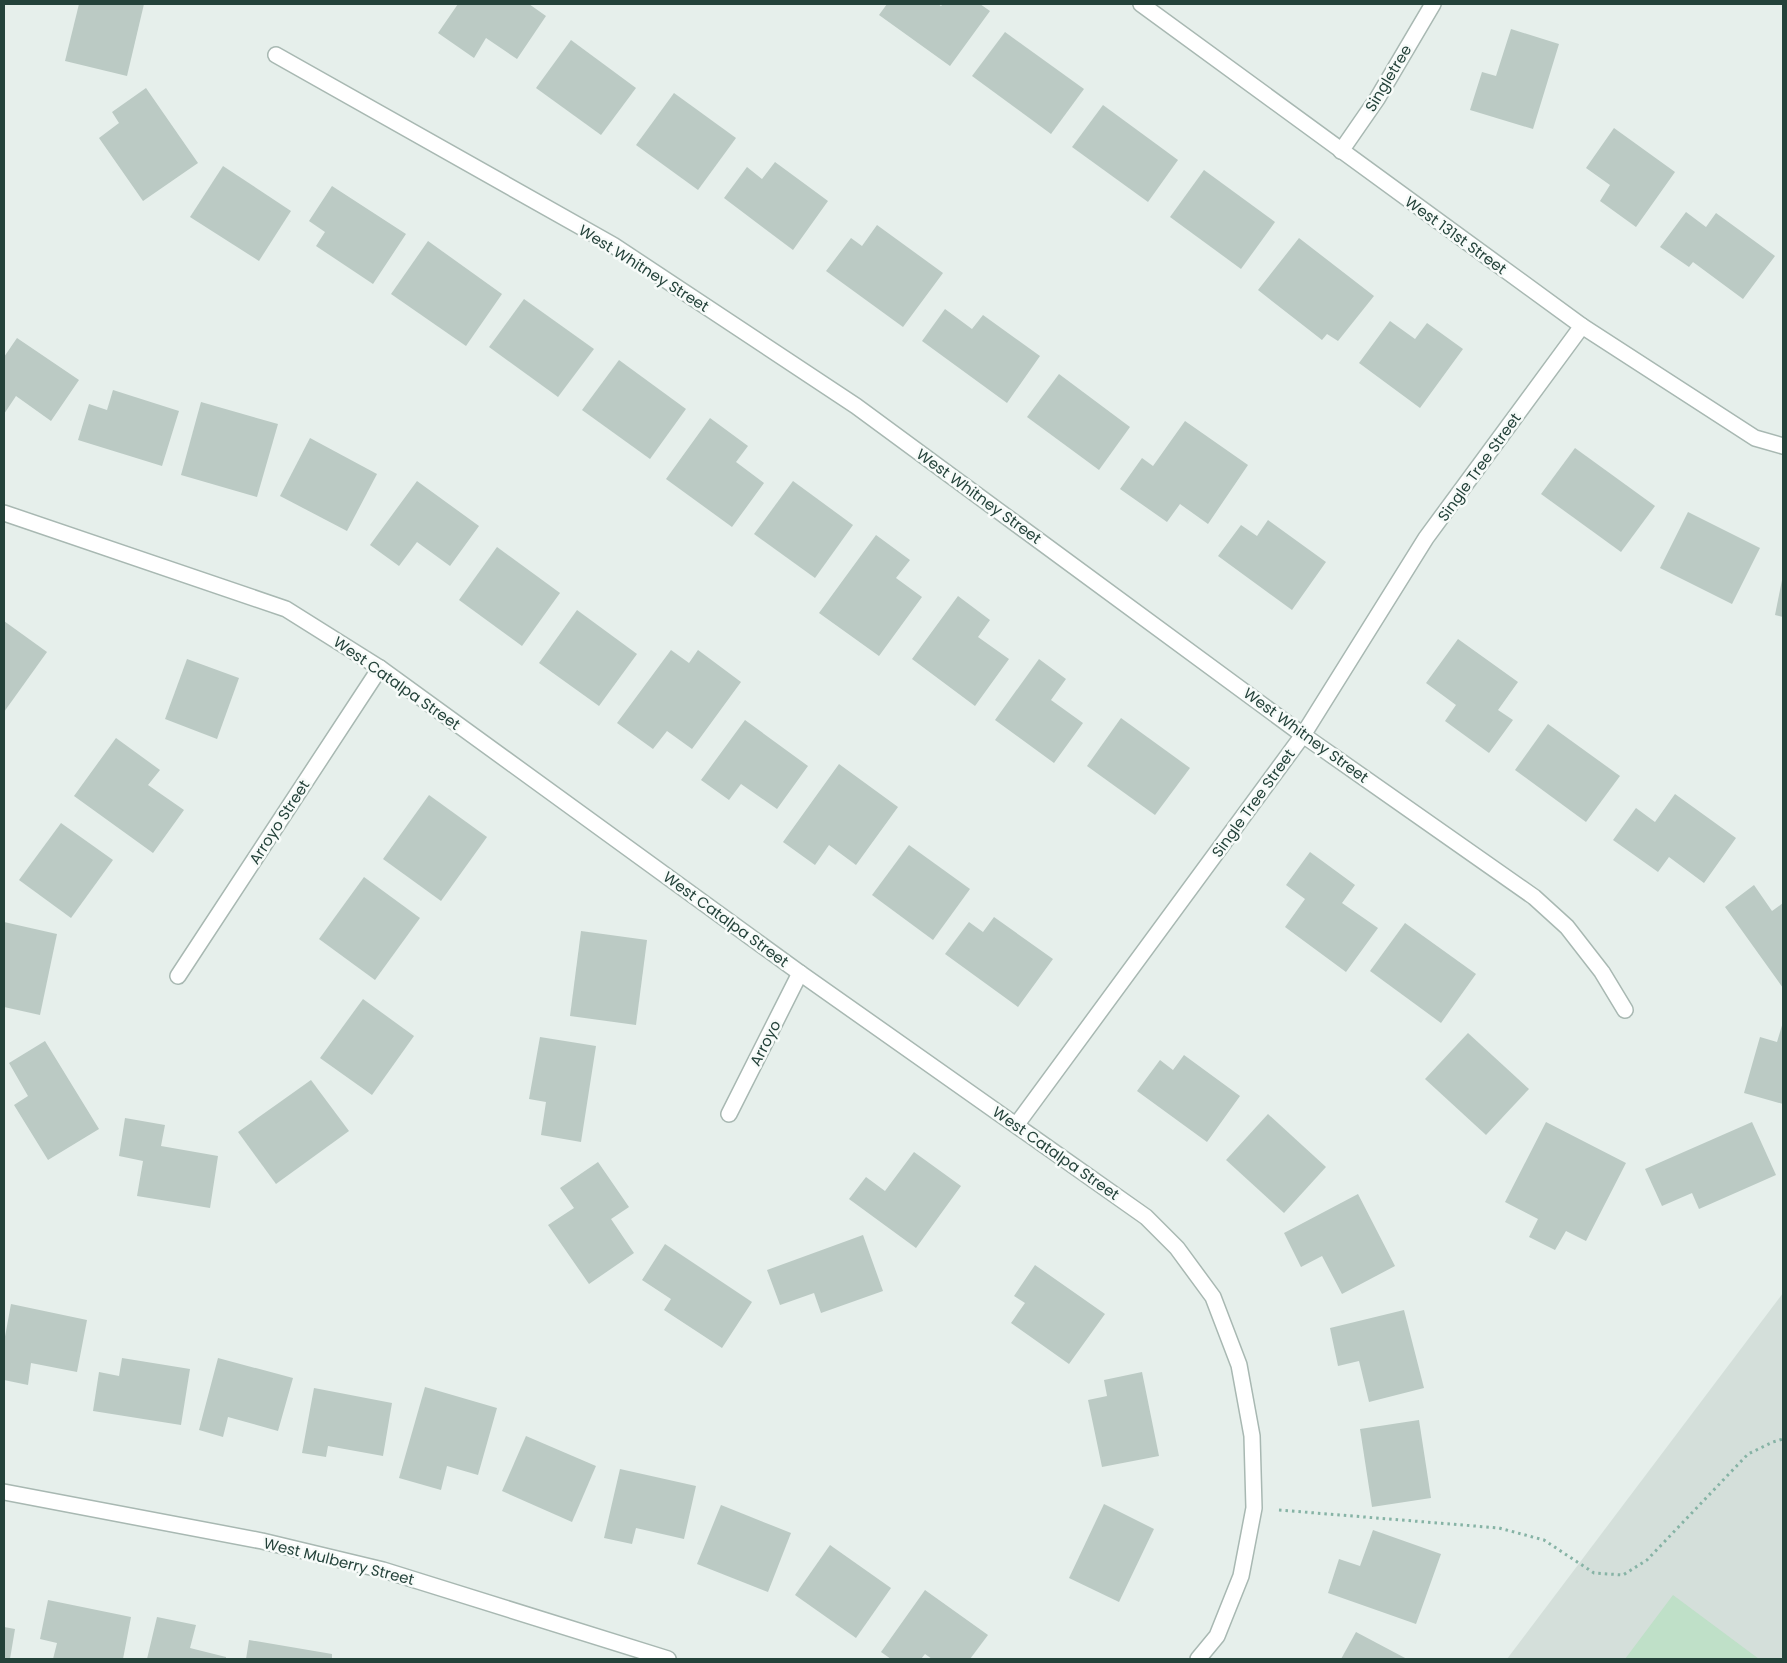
<svg xmlns="http://www.w3.org/2000/svg" width="1787" height="1663" viewBox="0 0 1787 1663" font-family="Poppins,sans-serif">
	<style>
		.built { fill: #d4dfda }
		.green { fill: #bfe0c8 }
		.building { fill: #bbcac4 }
		.lines { fill: none; stroke-linecap: round; stroke-linejoin: round }
		.minor-casing { stroke: #a8b8b2; stroke-width: 18 }
		.path { stroke: #86b3a5; stroke-width: 3; stroke-dasharray: 2.5 4; stroke-linecap: butt }
		.minor { stroke: #fff; stroke-width: 15 }
		.labels { text-anchor: middle; dominant-baseline: central; stroke-width: 5; stroke-linejoin: round; paint-order: stroke }
		.street-label { font-size: 15px; fill: #24423a; stroke: #f7fbf9 }
	</style>
	<rect width="100%" height="100%" fill="#e6efeb"/>
	<path class="built" d="M1783,1293V1659H1507Z"/>
	<path class="green" d="M1673,1595L1759,1659H1625Z"/>
	<g class="building">
		<path d="M79,4H144L127,76L65,61Z"/>
		<path d="M458,4H529L546,16L517,59L486,38L474,58L438,33Z"/>
		<path d="M887,4H938L941,6L943,4H980L990,11L950,66L879,15Z"/>
		<path d="M1511,29L1559,44L1533,129L1470,110L1482,72L1496,76Z"/>
		<path d="M1005,32L1084,89L1051,134L972,76Z"/>
		<path d="M571,40L636,88L601,135L536,88Z"/>
		<path d="M146,88L198,163L143,201L99,138L119,123L112,112Z"/>
		<path d="M674,93L736,138L698,190L636,145Z"/>
		<path d="M1103,105L1178,160L1148,202L1072,147Z"/>
		<path d="M1614,128L1675,172L1636,227L1600,201L1610,185L1586,168Z"/>
		<path d="M775,162L828,201L793,250L724,198L747,167L762,179Z"/>
		<path d="M223,166L291,211L259,261L190,217Z"/>
		<path d="M1204,170L1275,222L1241,269L1170,217Z"/>
		<path d="M332,186L406,234L373,284L316,246L325,232L309,221Z"/>
		<path d="M1686,212L1706,227L1716,213L1775,256L1743,299L1693,262L1689,267L1660,247Z"/>
		<path d="M877,225L943,273L903,327L826,271L851,238L862,246Z"/>
		<path d="M1299,238L1374,296L1338,341L1327,334L1322,340L1258,290Z"/>
		<path d="M428,241L502,294L466,346L391,294Z"/>
		<path d="M524,299L594,349L558,397L489,347Z"/>
		<path d="M945,309L972,329L983,315L1040,356L1007,403L922,341Z"/>
		<path d="M1390,321L1415,339L1427,323L1463,349L1420,408L1359,363Z"/>
		<path d="M17,338L79,380L51,421L16,396L4,414V357Z"/>
		<path d="M619,360L686,409L650,459L582,410Z"/>
		<path d="M1059,374L1130,427L1099,470L1027,417Z"/>
		<path d="M113,390L179,411L162,466L78,440L89,404L107,410Z"/>
		<path d="M201,402L278,424L257,497L181,475Z"/>
		<path d="M710,418L748,446L736,462L764,483L732,527L666,479Z"/>
		<path d="M1185,421L1248,465L1208,524L1180,504L1167,522L1120,489L1142,458L1153,466Z"/>
		<path d="M310,438L377,474L347,531L280,496Z"/>
		<path d="M1575,448L1655,506L1621,552L1541,494Z"/>
		<path d="M417,481L479,526L450,566L417,542L399,566L370,545Z"/>
		<path d="M793,481L853,525L815,578L754,534Z"/>
		<path d="M1688,512L1760,548L1732,604L1660,568Z"/>
		<path d="M1268,520L1326,562L1292,610L1218,556L1241,525L1257,536Z"/>
		<path d="M876,535L910,560L896,578L922,597L879,656L819,613Z"/>
		<path d="M497,547L560,593L522,646L459,600Z"/>
		<path d="M1782,580H1783V617L1775,615Z"/>
		<path d="M958,596L990,620L978,637L1009,659L975,706L912,659Z"/>
		<path d="M577,610L637,654L599,706L539,663Z"/>
		<path d="M4,621L47,652L4,712Z"/>
		<path d="M1458,639L1518,682L1498,710L1513,720L1489,753L1445,721L1456,705L1426,683Z"/>
		<path d="M671,650L689,663L698,650L741,682L692,749L667,731L653,749L617,723Z"/>
		<path d="M187,659L239,678L217,739L165,719Z"/>
		<path d="M1039,659L1066,679L1051,700L1083,723L1054,763L995,720Z"/>
		<path d="M1121,718L1190,768L1155,815L1087,766Z"/>
		<path d="M745,720L808,766L777,809L741,784L729,800L701,780Z"/>
		<path d="M1548,724L1620,776L1586,822L1515,770Z"/>
		<path d="M116,738L160,770L148,785L184,810L153,853L74,796Z"/>
		<path d="M839,764L898,807L856,865L829,845L815,865L783,842Z"/>
		<path d="M1675,794L1736,838L1704,883L1669,857L1658,872L1613,840L1636,808L1655,822Z"/>
		<path d="M429,795L487,837L441,901L383,859Z"/>
		<path d="M61,823L113,860L71,918L19,880Z"/>
		<path d="M909,845L970,889L933,940L872,895Z"/>
		<path d="M1310,852L1355,885L1342,903L1378,928L1346,972L1285,927L1305,899L1286,885Z"/>
		<path d="M364,877L420,918L375,980L319,939Z"/>
		<path d="M1754,885L1772,911L1783,903V988L1725,907Z"/>
		<path d="M994,917L1053,959L1018,1007L945,954L969,922L983,932Z"/>
		<path d="M4,922L57,934L40,1015L4,1007Z"/>
		<path d="M1405,923L1476,974L1441,1023L1370,971Z"/>
		<path d="M581,931L647,940L636,1025L570,1016Z"/>
		<path d="M363,999L414,1036L372,1095L320,1058Z"/>
		<path d="M1783,1022V1104L1744,1093L1760,1037L1777,1042Z"/>
		<path d="M1468,1033L1529,1089L1486,1135L1425,1079Z"/>
		<path d="M540,1037L596,1046L581,1142L541,1135L546,1102L529,1099Z"/>
		<path d="M45,1041L99,1129L48,1160L14,1105L28,1096L9,1063Z"/>
		<path d="M1184,1055L1240,1096L1207,1142L1137,1091L1160,1060L1173,1070Z"/>
		<path d="M311,1080L349,1131L276,1184L238,1132Z"/>
		<path d="M1268,1114L1326,1167L1284,1213L1226,1160Z"/>
		<path d="M125,1118L165,1125L161,1146L218,1156L210,1208L137,1196L143,1161L119,1156Z"/>
		<path d="M1546,1122L1626,1163L1586,1241L1566,1231L1555,1250L1529,1237L1538,1219L1505,1202Z"/>
		<path d="M1752,1122L1776,1175L1699,1209L1692,1193L1662,1206L1645,1169Z"/>
		<path d="M914,1152L961,1186L916,1248L849,1199L866,1177L885,1191Z"/>
		<path d="M598,1162L629,1207L611,1219L634,1253L589,1284L548,1225L574,1208L560,1188Z"/>
		<path d="M1358,1194L1395,1266L1342,1294L1322,1256L1301,1267L1284,1233Z"/>
		<path d="M863,1235L883,1291L821,1313L814,1293L780,1305L767,1270Z"/>
		<path d="M665,1244L752,1302L722,1348L664,1310L671,1299L642,1280Z"/>
		<path d="M1035,1265L1105,1314L1069,1364L1011,1323L1025,1303L1014,1296Z"/>
		<path d="M11,1304L87,1320L77,1372L31,1363L28,1385L4,1380V1342Z"/>
		<path d="M1404,1310L1424,1388L1369,1402L1359,1361L1338,1366L1330,1328Z"/>
		<path d="M122,1358L190,1369L181,1425L93,1411L99,1372L119,1376Z"/>
		<path d="M218,1358L293,1378L278,1431L228,1417L223,1437L199,1430Z"/>
		<path d="M1142,1372L1159,1456L1102,1467L1088,1400L1107,1396L1104,1380Z"/>
		<path d="M425,1387L497,1408L478,1475L447,1466L441,1490L399,1478Z"/>
		<path d="M314,1388L392,1403L383,1456L328,1446L326,1457L302,1453Z"/>
		<path d="M1419,1420L1431,1498L1372,1507L1360,1429Z"/>
		<path d="M526,1436L596,1466L572,1522L502,1491Z"/>
		<path d="M620,1469L696,1486L684,1539L636,1528L632,1544L604,1538Z"/>
		<path d="M1104,1504L1154,1529L1119,1602L1069,1578Z"/>
		<path d="M721,1505L791,1533L768,1592L697,1564Z"/>
		<path d="M1373,1530L1441,1554L1416,1624L1328,1593L1339,1559L1360,1566Z"/>
		<path d="M830,1545L891,1588L856,1638L795,1595Z"/>
		<path d="M925,1590L988,1635L970,1659H932L925,1654L921,1659H891L881,1652Z"/>
		<path d="M48,1600L131,1617L123,1659H53L57,1643L40,1639Z"/>
		<path d="M157,1617L196,1625L190,1648L226,1657V1659H147Z"/>
		<path d="M4,1627L15,1629L10,1659H4Z"/>
		<path d="M1356,1632L1407,1659H1341Z"/>
		<path d="M249,1640L332,1654V1659H246Z"/>
	</g>
	<g class="lines">
		<defs>
			<g id="minor">
				<path d="M1141,4L1582,326L1755,438L1783,446"/>
				<path d="M276,55L613,245L856,406L1303,735L1534,897L1567,927L1602,972L1625,1010"/>
				<path d="M1341,151L1377,99L1433,4"/>
				<path d="M4,513L286,609L380,668L800,973L1146,1217L1177,1248L1213,1297L1239,1365L1252,1436L1254,1508L1241,1576L1217,1636L1198,1659"/>
				<path d="M178,976L380,668"/>
				<path d="M729,1114L800,973"/>
				<path d="M1017,1124L1303,735L1426,538L1582,326"/>
				<path d="M4,1492L262,1541L383,1570L668,1659"/>
			</g>
		</defs>
		<use href="#minor" class="minor-casing"/>
		<path class="path" d="M1279,1510L1499,1528L1544,1540L1594,1573L1623,1575L1647,1560L1748,1454L1773,1442L1783,1439"/>
		<use href="#minor" class="minor"/>
	</g>
	<g class="labels">
		<g class="street-label">
			<text transform="translate(1388 78) rotate(-59)">Singletree</text>
			<text transform="translate(1456 235) rotate(36)">West 131st Street</text>
			<text transform="translate(644 268) rotate(32)">West Whitney Street</text>
			<text transform="translate(1479 467) rotate(-54)">Single Tree Street</text>
			<text transform="translate(979 496) rotate(36)">West Whitney Street</text>
			<text transform="translate(397 683) rotate(35)">West Catalpa Street</text>
			<text transform="translate(1306 735) rotate(36)">West Whitney Street</text>
			<text transform="translate(1253 803) rotate(-54)">Single Tree Street</text>
			<text transform="translate(279 822) rotate(-57)">Arroyo Street</text>
			<text transform="translate(726 919) rotate(36)">West Catalpa Street</text>
			<text transform="translate(765 1043) rotate(-63)">Arroyo</text>
			<text transform="translate(1056 1153) rotate(35)">West Catalpa Street</text>
			<text transform="translate(339 1561) rotate(14)">West Mulberry Street</text>
		</g>
	</g>
	<rect width="1787" height="1663" fill="none" stroke="#24423a" stroke-width="10"/>
</svg>
